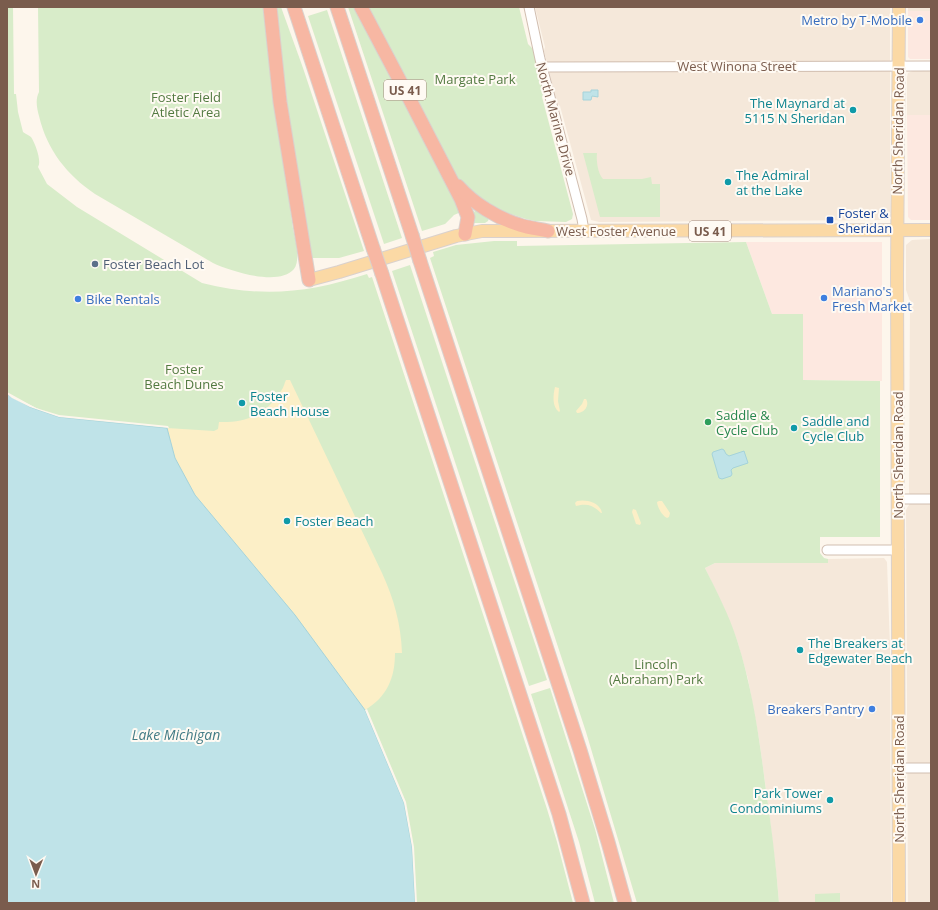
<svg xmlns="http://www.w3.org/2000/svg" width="938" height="910" viewBox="0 0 938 910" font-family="'Open Sans',sans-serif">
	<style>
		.residential { fill: #f5e8da }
		.commercial { fill: #fde8e0 }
		.green { fill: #d8ecc9 }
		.sand { fill: #fcefc7 }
		.water { fill: #bfe3e8; stroke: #a5d3da }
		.pier { fill: #fdf6ec }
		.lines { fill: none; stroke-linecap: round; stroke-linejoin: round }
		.minor-casing { stroke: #d1beb0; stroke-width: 11 }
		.major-casing { stroke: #dad1cd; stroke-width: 14 }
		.highway-casing { stroke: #dad1cd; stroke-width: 15 }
		.minor { stroke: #fff; stroke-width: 9 }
		.major { stroke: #fbd9a5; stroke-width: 12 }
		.highway { stroke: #f7b7a3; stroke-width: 13 }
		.highway-bridge-casing { stroke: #dad1cd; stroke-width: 15; stroke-linecap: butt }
		.highway-bridge { stroke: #f7b7a3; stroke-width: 13 }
		.shop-dot { fill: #3f7fe0; stroke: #fffaf3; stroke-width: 1.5 }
		.culture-dot { fill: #0f9aa8; stroke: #fffaf3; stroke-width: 1.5 }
		.transit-dot { fill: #1a4fb4; stroke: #fffaf3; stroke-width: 1.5 }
		.service-dot { fill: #5c6f8a; stroke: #fffaf3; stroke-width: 1.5 }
		.leisure-dot { fill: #2e9e5b; stroke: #fffaf3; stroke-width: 1.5 }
		.labels { text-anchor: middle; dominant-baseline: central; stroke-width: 4; stroke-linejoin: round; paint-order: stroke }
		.shield { fill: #fffaf3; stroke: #a28b7f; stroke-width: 1 }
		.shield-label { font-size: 12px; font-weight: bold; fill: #7a5c4d }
		.shop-label { font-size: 13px; fill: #366cbe; stroke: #fffaf3; text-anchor: end }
		.street-label { font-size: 13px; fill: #7a5c4d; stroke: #fffaf3 }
		.park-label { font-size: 13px; fill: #537a41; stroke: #fffaf3 }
		.culture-label { font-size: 13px; fill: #0d838f; stroke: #fffaf3; text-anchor: start }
		.transit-label { font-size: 13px; fill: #164399; stroke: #fffaf3; text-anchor: start }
		.service-label { font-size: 13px; fill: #4e5e75; stroke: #fffaf3; text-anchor: start }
		.leisure-label { font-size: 13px; fill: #27864d; stroke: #fffaf3; text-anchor: start }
		.water-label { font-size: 14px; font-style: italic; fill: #437c86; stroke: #fffaf3 }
	</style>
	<rect width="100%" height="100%" fill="#fdf6ec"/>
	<g class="residential">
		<path d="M535,7H890V217L885,220L599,222L591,220L560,106L557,103L544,51L545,47Z"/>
		<rect x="908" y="7" width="23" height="4"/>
		<path d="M913,71H931V115H907V77L908,73Z"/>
		<path d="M931,239V903H908L906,510L907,508L909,505V488L910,301L906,290V245L912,240Z"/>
		<path d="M884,558L887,562L890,647L891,903H779L777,880L769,811L759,739L748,679L737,640L724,608L705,568L715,563H828V559Z"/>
	</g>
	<g class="commercial">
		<path d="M908,11H931V59H910L908,57Z"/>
		<path d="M907,115H931V220H911L908,217Z"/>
		<path d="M746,242H882V381L803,380L772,314Z"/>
	</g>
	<g class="green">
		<path d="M7,7H13L14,94H16L18,112L23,132C25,134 29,135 31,137C35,143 42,161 38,167L47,184L77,207L202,283C263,298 308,293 367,274L369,278L372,277L547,809L557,842L573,903H415L414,869L356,696L174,458L167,428L73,419L49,414L7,394Z"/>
		<path d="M38,7H265C274,79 282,150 292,222C293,234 302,258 294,269C279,287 230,271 213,263L95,194C67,175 47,150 39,116C37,108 35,100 39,92Z"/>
		<path d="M276,7H281L303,68L364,251L339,258H313L310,255L293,153Z"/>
		<path d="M348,7H356L461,212L454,215L445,224L422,231Z"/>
		<path d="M368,7H519L528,44L533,49L544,92L542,97L573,214L572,219L566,222L535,221L526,219L490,207L461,182L453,173Z"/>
		<path d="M327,10L402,238L384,244L308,16Z"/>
		<path d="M583,153H597C596,161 598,174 603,179H642L651,177L652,184H660V217H600Z"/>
		<path d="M477,210L489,218L488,221L485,223H473L472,213Z"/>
		<path d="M494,241H517V246L746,242L772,314H803V380L880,381V537H820V553L824,558L828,559V563H715L705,568C717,592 729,615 737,640C752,687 759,735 765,783C771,823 776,863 779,903H637L586,732L430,258L434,256L433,252L456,245Z"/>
		<path d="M410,265L547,680L529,686L392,271Z"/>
		<path d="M550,688L595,829L614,903H595L579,842L531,694Z"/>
		<path d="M840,893V903H815V894Z"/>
	</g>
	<g class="sand">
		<path d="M286,380H290L382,573C394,599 401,624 402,653H395C395,678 387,697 365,710L295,615L195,495L174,458L167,428L214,431L218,429L219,422C246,423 267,414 281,391C284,387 284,384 286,380Z"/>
		<path d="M555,387L559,388L558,401L560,411L559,412C552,407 553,395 555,387Z"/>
		<path d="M584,399H586C590,406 584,413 577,413L576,411L582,404Z"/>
		<path d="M577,501C586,499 600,502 602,513H601C593,505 587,503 576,506L575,503Z"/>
		<path d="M659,501H662L670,513L669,517L667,518C662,516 657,506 657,502Z"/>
		<path d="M633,509L636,510L641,523L640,525L636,524L632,512Z"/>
	</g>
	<g class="water">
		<path d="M591,90H598V97L592,96L591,100H583V92H591Z"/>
		<path d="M7,394L30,407L59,417L167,428L175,458L195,495L295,615L365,710L404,803L412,847L415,903H7Z"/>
		<path d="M722,449L724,450L726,454L729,456L744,451L748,463L733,468L731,470L732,474L731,476L722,479L719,478L712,454L713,452Z"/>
	</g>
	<g class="pier">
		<path d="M7,392L36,408L59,415L168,426L169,428L59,417L30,407L12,398L7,394Z"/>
		<path d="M367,709L406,802L414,847L417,903H415L412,847L404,803L365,710Z"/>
	</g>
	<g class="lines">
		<defs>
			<g id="minor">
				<path d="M529,7L540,59L582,219L584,231"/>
				<path d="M543,67L931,66"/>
				<path d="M899,499H931"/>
				<path d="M827,550H899"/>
				<path d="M899,768H931"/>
			</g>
			<g id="major">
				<path d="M899,7L897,275L899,903"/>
				<path d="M309,280L339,272L456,236L482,231L931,230"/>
			</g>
			<g id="highway">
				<path d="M270,7L280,102L309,280"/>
				<path d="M294,7L373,248"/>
				<path d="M337,7L412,235"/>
				<path d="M361,7L409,98L461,199L468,217L465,234"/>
				<path d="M458,186C474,204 497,218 520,225C529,228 539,229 548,231"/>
				<path d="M420,261L580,750L608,842L625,903"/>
				<path d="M382,274L559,814L583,903"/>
			</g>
		</defs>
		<use href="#minor" class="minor-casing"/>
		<use href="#major" class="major-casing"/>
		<use href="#highway" class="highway-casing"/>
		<use href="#minor" class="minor"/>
		<use href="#major" class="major"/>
		<use href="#highway" class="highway"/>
		<defs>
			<g id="highway-bridge">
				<path d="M412,235L420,261"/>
				<path d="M373,248L382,274"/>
			</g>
		</defs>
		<use href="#highway-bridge" class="highway-bridge-casing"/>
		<use href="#highway-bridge" class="highway-bridge"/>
	</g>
	<g class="shop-dot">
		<circle cx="920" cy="20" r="4"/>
		<circle cx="824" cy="298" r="4"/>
		<circle cx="78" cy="299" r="4"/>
		<circle cx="872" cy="709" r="4"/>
	</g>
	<g class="culture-dot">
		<circle cx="853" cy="110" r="4"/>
		<circle cx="728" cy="182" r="4"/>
		<circle cx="242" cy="403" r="4"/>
		<circle cx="794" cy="428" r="4"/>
		<circle cx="287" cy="521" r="4"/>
		<circle cx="800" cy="650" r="4"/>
		<circle cx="830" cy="800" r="4"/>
	</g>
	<rect class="transit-dot" x="826" y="216" width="8" height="8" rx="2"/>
	<circle class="service-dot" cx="95" cy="264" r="4"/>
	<circle class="leisure-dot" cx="708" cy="422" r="4"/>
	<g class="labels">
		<g class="shield">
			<rect x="384" y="80" width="42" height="20" rx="3"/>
			<rect x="689" y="221" width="42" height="20" rx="3"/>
		</g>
		<g class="shield-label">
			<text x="405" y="90">US 41</text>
			<text x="710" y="231">US 41</text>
		</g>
		<g class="shop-label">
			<text x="912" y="20">Metro by T-Mobile</text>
			<text x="832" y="291" text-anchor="start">Mariano's<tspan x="832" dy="15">Fresh Market</tspan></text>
			<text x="86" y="299" text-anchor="start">Bike Rentals</text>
			<text x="864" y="709">Breakers Pantry</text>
		</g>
		<g class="street-label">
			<text x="737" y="66">West Winona Street</text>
			<text transform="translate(556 119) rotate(75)">North Marine Drive</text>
			<text transform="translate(898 131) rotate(-89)">North Sheridan Road</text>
			<text x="616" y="231">West Foster Avenue</text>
			<text transform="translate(898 455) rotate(-90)">North Sheridan Road</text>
			<text transform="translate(899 779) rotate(-90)">North Sheridan Road</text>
		</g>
		<g class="park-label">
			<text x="475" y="79">Margate Park</text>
			<text x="186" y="97">Foster Field<tspan x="186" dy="15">Atletic Area</tspan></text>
			<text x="184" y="369">Foster<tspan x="184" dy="15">Beach Dunes</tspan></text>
			<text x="656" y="664">Lincoln<tspan x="656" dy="15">(Abraham) Park</tspan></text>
		</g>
		<g class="culture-label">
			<text x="845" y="103" text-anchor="end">The Maynard at<tspan x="845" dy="15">5115 N Sheridan</tspan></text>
			<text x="736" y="175">The Admiral<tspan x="736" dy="15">at the Lake</tspan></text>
			<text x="250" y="396">Foster<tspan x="250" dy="15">Beach House</tspan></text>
			<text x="802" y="421">Saddle and<tspan x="802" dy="15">Cycle Club</tspan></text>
			<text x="295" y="521">Foster Beach</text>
			<text x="808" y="643">The Breakers at<tspan x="808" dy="15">Edgewater Beach</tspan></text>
			<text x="822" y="793" text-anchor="end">Park Tower<tspan x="822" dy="15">Condominiums</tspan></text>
		</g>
		<g class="transit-label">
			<text x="838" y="213">Foster &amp;<tspan x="838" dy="15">Sheridan</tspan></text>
		</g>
		<g class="service-label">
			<text x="103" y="264">Foster Beach Lot</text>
		</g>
		<g class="leisure-label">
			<text x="716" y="415">Saddle &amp;<tspan x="716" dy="15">Cycle Club</tspan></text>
		</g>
		<g class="water-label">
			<text x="176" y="734">Lake Michigan</text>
		</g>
	</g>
	<rect width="938" height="910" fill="none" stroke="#7a5c4d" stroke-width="16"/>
	<g transform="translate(36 874) rotate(181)" stroke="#fffaf3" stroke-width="3" paint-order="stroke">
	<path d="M0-3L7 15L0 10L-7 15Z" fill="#7a5c4d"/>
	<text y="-6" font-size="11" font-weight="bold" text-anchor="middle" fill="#7a5c4d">N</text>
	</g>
</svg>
